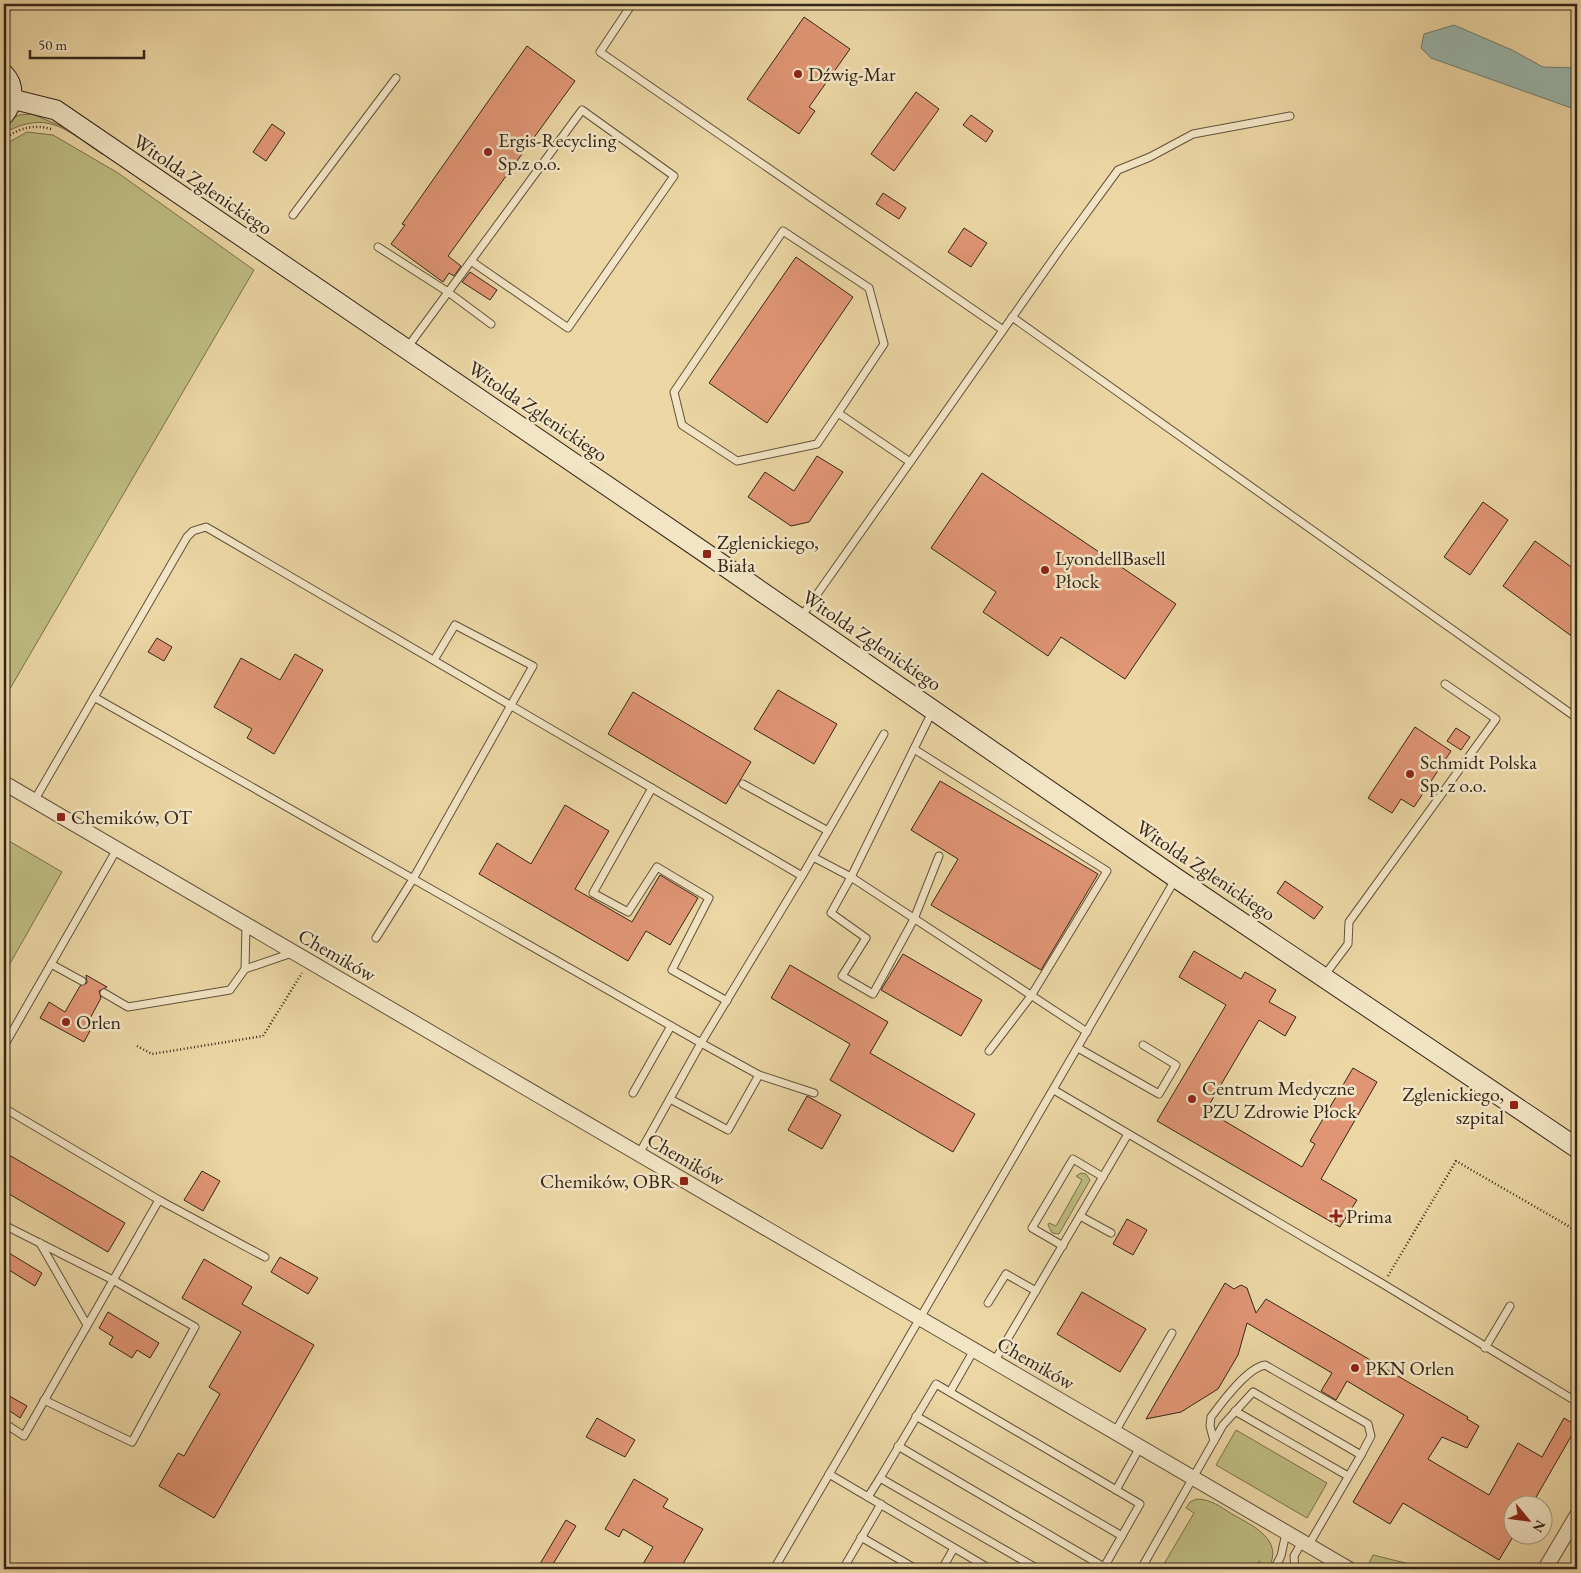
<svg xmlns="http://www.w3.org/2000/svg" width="1581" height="1573" viewBox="0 0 1581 1573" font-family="'EB Garamond',serif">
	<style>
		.green { fill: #bebc81; stroke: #79714d }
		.water { fill: #9ab7ae; stroke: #717d72 }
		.building { fill: #e09574; stroke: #342619 }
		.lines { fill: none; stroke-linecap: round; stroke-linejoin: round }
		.lane-casing { stroke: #62523c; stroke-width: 9 }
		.street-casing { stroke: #62523c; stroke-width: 16 }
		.secondary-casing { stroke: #342619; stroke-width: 21 }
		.path { stroke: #342619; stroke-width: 2.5; stroke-dasharray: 1 2.5; stroke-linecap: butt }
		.lane { stroke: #f2e4c4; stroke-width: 7 }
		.street { stroke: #f2e4c4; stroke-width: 14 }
		.secondary { stroke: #f2e4c4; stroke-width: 19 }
		.poi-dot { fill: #8f2418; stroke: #f2e4c4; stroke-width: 2 }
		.labels { text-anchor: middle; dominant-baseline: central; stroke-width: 5; stroke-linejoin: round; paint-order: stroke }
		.poi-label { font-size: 20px; fill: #342619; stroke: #f2e4c4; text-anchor: start }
		.street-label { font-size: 20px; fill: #342619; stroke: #f2e4c4 }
	</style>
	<rect width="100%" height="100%" fill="#ebd6a4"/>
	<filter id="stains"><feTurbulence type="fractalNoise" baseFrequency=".004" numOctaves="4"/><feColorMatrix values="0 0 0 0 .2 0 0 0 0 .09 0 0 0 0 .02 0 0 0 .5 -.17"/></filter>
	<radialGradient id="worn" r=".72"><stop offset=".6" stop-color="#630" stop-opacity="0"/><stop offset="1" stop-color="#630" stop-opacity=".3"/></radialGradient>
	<g class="green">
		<path d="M32,114L68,129L107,153L102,154C66,130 48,109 4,133V122L19,115Z"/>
		<path d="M27,132L53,135L118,173L254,270L4,699V145Z"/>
		<path d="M4,838L62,872L4,974Z"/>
		<path d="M1081,1173L1086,1174L1090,1180L1059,1234L1052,1233L1048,1225L1049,1223L1056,1226L1082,1180L1076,1176Z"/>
		<path d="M1236,1430L1327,1483L1307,1518L1216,1465Z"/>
		<path d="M1197,1499C1210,1499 1221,1507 1232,1514C1253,1526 1285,1540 1268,1569L1259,1561L1254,1569H1161L1194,1513L1186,1508L1190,1502Z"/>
		<path d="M1373,1555L1430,1569H1379L1369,1563Z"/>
	</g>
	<path class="water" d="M1454,25L1512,50L1543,67L1577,68V110L1431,58L1421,48L1424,34Z"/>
	<g class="building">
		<path d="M804,17L850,49L809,107L815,111L799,134L747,99Z"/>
		<path d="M527,46L575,81L448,256L461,266L454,276L449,273L443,282L391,244L405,225L402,224Z"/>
		<path d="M916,92L939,109L894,171L871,154Z"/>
		<path d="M971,115L993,131L986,142L963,125Z"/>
		<path d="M272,124L285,133L266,161L253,152Z"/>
		<path d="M883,193L906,208L899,219L876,204Z"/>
		<path d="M964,228L987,243L971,267L948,252Z"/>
		<path d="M796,257L853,297L767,423L709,383Z"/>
		<path d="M470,272L497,290L490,300L462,282Z"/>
		<path d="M817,456L843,472L809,522L791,526L748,497L765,472L794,491Z"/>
		<path d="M982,473L1176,604L1125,679L1061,637L1048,656L983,612L996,592L931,548Z"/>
		<path d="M1483,502L1508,520L1470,575L1444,557Z"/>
		<path d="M1535,541L1577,571V640L1503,586Z"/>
		<path d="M157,638L172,647L164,661L148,652Z"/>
		<path d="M295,654L323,670L274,754L247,738L252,729L214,707L241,658L280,680Z"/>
		<path d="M778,690L837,724L814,764L754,729Z"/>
		<path d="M633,692L751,762L726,804L608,734Z"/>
		<path d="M1415,727L1451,751L1414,807L1401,799L1392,813L1368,798Z"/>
		<path d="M1456,728L1470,737L1461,750L1447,741Z"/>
		<path d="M940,781L1098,874L1041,970L931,905L958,859L911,830Z"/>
		<path d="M565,805L609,831L575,889L632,922L660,875L698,898L670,945L646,931L628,961L479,874L497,843L531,864Z"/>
		<path d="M1285,881L1323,907L1314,919L1277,893Z"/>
		<path d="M1194,951L1241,979L1245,972L1276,990L1269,1002L1296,1017L1285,1036L1259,1020L1206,1110L1302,1167L1315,1144L1310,1141L1353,1068L1377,1082L1321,1179L1357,1200L1340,1227L1157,1121L1226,1005L1179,977Z"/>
		<path d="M903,954L982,1000L961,1036L881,990Z"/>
		<path d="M790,965L888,1022L870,1053L975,1114L953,1152L830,1080L850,1044L771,998Z"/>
		<path d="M86,975L107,987L99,991L101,998L87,1024L92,1027L84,1042L40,1018L49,1002L65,1012L80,986L87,983Z"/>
		<path d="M807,1096L841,1115L822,1149L788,1130Z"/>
		<path d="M4,1152L125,1223L108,1252L4,1191Z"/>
		<path d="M202,1171L220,1181L203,1211L184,1200Z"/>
		<path d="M1127,1219L1147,1230L1133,1255L1113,1244Z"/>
		<path d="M4,1250L42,1273L35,1286L4,1267Z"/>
		<path d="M280,1257L318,1278L308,1294L271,1272Z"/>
		<path d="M204,1259L252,1287L242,1304L314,1345L214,1518L159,1486L178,1453L184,1456L220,1394L209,1387L241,1332L182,1298Z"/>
		<path d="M1225,1283L1234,1289L1241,1285L1247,1288L1256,1313L1266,1299L1468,1417L1467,1419L1479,1426L1467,1448L1442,1437L1428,1459L1489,1495L1518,1443L1542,1457L1564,1418L1577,1426L1531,1506H1514V1535L1499,1560L1403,1503L1390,1524L1353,1502L1404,1415L1347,1381L1336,1400L1321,1391L1332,1373L1247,1323L1238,1355L1218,1389L1181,1412L1146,1419Z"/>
		<path d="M1082,1292L1146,1329L1120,1372L1057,1334Z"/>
		<path d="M108,1312L159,1343L150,1358L137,1350L132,1358L109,1344L113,1337L99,1328Z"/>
		<path d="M4,1393L27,1406L20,1418L4,1407Z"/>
		<path d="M597,1418L635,1440L625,1457L586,1437Z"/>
		<path d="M634,1479L668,1499L663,1507L703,1529L680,1569H640L653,1547L623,1529L619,1537L605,1529Z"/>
		<path d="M566,1520L576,1526L550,1569H537Z"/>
	</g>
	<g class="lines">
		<defs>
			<g id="lane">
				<path d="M632,4L600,52L1003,330"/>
				<path d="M293,215L396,78"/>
				<path d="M378,247L448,292L491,324"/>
				<path d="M1012,317L1577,718"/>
				<path d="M407,348L582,110L674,176L568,328L471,261"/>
				<path d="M838,413L884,344L869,288L783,231L674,392L682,425L737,461L817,444L838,413L910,462"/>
				<path d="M801,617L1061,248L1118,170L1150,157L1193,134L1290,116"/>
				<path d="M94,697L701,1043L639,1154"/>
				<path d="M914,749L1107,871L1031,996L989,1051"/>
				<path d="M743,784L828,831"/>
				<path d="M652,788L593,893L628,912L657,867L709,898L672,970L727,1001"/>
				<path d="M34,801L187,537L193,531L206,527L802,876L813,857L851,877L932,712"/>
				<path d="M939,856L914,919L873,994L842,976L866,938L831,913L851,877L1087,1032"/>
				<path d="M813,857L884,734"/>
				<path d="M376,938L413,879L533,666L455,625L434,660"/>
				<path d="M51,964L82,981"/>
				<path d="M245,969L246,925"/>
				<path d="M1324,976L1348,944L1349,922L1496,719L1445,684"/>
				<path d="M104,993L128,1007L230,990L245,969L292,953"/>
				<path d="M4,1046L117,849"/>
				<path d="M1078,1048L1159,1094L1176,1065L1143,1045"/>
				<path d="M759,1075L814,1093"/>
				<path d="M1054,1090L1383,1284L1577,1402"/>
				<path d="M633,1093L671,1026"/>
				<path d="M670,1099L728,1130L759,1075L701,1043L802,876"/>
				<path d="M4,1108L159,1200"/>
				<path d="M1080,1216L1111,1233"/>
				<path d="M4,1225L113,1280L195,1327L132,1442L44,1400"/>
				<path d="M40,1243L87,1325"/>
				<path d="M1063,1246L1032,1228L1073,1159L1103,1177"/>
				<path d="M988,1303L1006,1274L1036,1291"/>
				<path d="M1485,1348L1510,1306"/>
				<path d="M994,1362L1128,1134"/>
				<path d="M950,1392L974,1350"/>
				<path d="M1235,1411L1348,1476"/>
				<path d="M916,1416L1122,1536"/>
				<path d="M4,1423L24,1436L159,1200L265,1257"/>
				<path d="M1115,1432L1172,1333"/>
				<path d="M1214,1441L1210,1426L1211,1417C1222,1402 1247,1368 1265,1365L1368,1424L1371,1436L1361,1455"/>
				<path d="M898,1446L1104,1567"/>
				<path d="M829,1474L990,1569"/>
				<path d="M1116,1490L1140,1447"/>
				<path d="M868,1497L880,1478"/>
				<path d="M861,1537L916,1569"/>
				<path d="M774,1569L1176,878"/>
				<path d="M843,1569L881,1504"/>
				<path d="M942,1569L954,1548"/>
				<path d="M1038,1569L880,1478L936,1384L1140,1504L1103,1569"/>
				<path d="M1141,1569L1223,1425L1253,1392L1361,1455L1308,1546"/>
				<path d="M1274,1569L1281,1556L1286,1533"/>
				<path d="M1295,1569L1294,1556L1302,1542"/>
			</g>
			<g id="street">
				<path d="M4,783L1349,1569"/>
				<path d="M1545,1569L1577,1515"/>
			</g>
			<g id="secondary">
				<path d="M4,74C16,86 13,104 4,115"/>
				<path d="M12,99L56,110L707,554L1176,878L1577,1148"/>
			</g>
		</defs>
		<use href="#lane" class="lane-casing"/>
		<use href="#street" class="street-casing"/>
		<use href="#secondary" class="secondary-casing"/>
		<g class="path">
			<path d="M4,139C19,128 33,124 51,129"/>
			<path d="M137,1046L152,1054L263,1036L302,973"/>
			<path d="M1388,1276L1456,1161L1577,1231"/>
		</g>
		<use href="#lane" class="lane"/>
		<use href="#street" class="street"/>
		<use href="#secondary" class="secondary"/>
	</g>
	<g class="poi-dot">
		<circle cx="798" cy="74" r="5"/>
		<circle cx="488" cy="152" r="5"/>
		<rect x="702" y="549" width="10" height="10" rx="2.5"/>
		<circle cx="1045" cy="570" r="5"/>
		<circle cx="1410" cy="774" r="5"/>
		<rect x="56" y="812" width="10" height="10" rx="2.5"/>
		<circle cx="66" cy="1022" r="5"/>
		<circle cx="1192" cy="1099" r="5"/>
		<rect x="1509" y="1100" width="10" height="10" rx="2.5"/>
		<rect x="679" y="1176" width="10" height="10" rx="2.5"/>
		<path d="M1333.5 1208.5h5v5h5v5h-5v5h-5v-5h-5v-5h5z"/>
		<circle cx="1355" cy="1368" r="5"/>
	</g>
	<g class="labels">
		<g class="poi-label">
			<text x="808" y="74">Dźwig-Mar</text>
			<text x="498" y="140">Ergis-Recycling<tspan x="498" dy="23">Sp.z o.o.</tspan></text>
			<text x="717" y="542">Zglenickiego,<tspan x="717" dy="23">Biała</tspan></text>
			<text x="1055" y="558">LyondellBasell<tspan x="1055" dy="23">Płock</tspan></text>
			<text x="1420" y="762">Schmidt Polska<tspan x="1420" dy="23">Sp. z o.o.</tspan></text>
			<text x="71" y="817">Chemików, OT</text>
			<text x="76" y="1022">Orlen</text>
			<text x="1202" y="1088">Centrum Medyczne<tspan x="1202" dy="23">PZU Zdrowie Płock</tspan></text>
			<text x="1504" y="1094" text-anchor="end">Zglenickiego,<tspan x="1504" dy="23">szpital</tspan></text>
			<text x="674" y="1181" text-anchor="end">Chemików, OBR</text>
			<text x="1346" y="1216">Prima</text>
			<text x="1365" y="1368">PKN Orlen</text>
		</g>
		<g class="street-label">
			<text transform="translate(203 184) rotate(34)">Witolda Zglenickiego</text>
			<text transform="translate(538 411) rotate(34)">Witolda Zglenickiego</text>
			<text transform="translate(872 640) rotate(34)">Witolda Zglenickiego</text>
			<text transform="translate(1206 870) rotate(34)">Witolda Zglenickiego</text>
			<text transform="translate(337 955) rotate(30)">Chemików</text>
			<text transform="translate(686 1159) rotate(30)">Chemików</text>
			<text transform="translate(1036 1363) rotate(30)">Chemików</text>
		</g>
	</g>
	<rect width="1581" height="1573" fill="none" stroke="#ebd6a4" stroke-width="20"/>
	<rect x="5" y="5" width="1571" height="1563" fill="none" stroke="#342619" stroke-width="2.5"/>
	<rect x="10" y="10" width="1561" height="1553" fill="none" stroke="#342619"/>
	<g transform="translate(1528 1520) rotate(119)"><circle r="24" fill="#f2e4c4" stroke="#a69880"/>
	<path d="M0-4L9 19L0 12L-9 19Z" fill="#8f2418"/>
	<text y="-8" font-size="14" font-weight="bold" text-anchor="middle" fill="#342619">N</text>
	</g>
	<path d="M30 50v8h114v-8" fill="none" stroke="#342619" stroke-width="2.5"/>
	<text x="38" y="50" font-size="15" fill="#342619" stroke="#f2e4c4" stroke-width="4" paint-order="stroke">50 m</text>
	<rect width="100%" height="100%" filter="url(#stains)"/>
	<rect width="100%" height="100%" fill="url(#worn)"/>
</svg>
